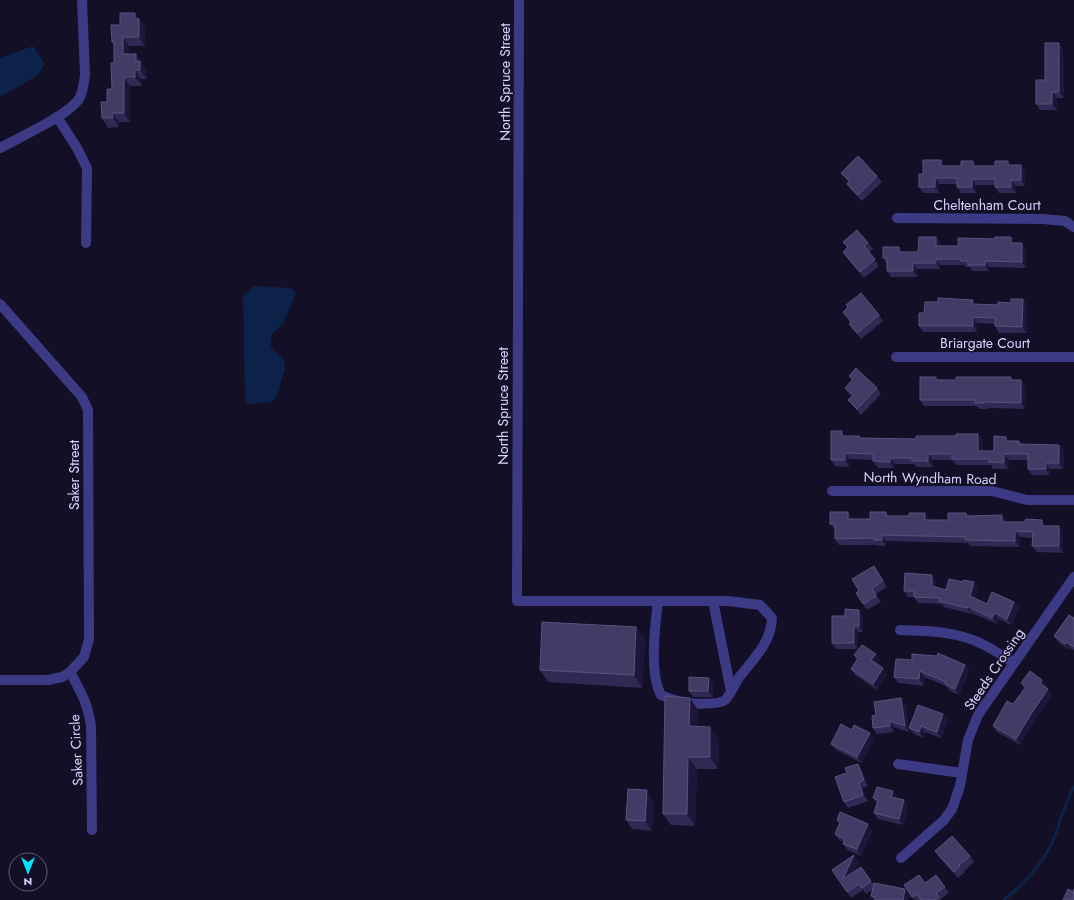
<svg xmlns="http://www.w3.org/2000/svg" width="1074" height="900" viewBox="0 0 1074 900" font-family="Jost,sans-serif">
	<style>
		.water { fill: #0c2248 }
		.lines { fill: none; stroke-linecap: round; stroke-linejoin: round }
		.stream { stroke: #0c2248; stroke-width: 3 }
		.minor { stroke: #3d3a85; stroke-width: 10 }
		.wall { fill: #312854 }
		.shaded-wall { fill: #1d163a }
		.building { fill: #433a66; stroke: #5a527e }
		.labels { text-anchor: middle; dominant-baseline: central; stroke-width: 3; stroke-linejoin: round; paint-order: stroke }
		.street-label { font-size: 14px; fill: #d9d4ff; stroke: #130f26 }
	</style>
	<rect width="100%" height="100%" fill="#130f26"/>
	<g class="water">
		<path d="M33,46L45,64L37,76L0,97V58Z"/>
		<path d="M254,286L290,288L296,293L284,322L271,336V347L284,360L285,367L278,394L272,402L248,404L245,399L243,296Z"/>
	</g>
	<g class="lines">
		<path class="stream" d="M1004,900C1024,884 1042,865 1053,841C1060,824 1064,803 1074,787"/>
		<g class="minor">
			<path d="M519,0L517,601H728L760,605L772,618C771,644 752,660 738,679C735,684 729,697 725,700C719,705 690,704 682,702C675,700 668,698 661,695C649,673 655,627 658,601"/>
			<path d="M57,117L77,148L87,168L86,243"/>
			<path d="M0,148C20,137 67,116 79,99C83,92 84,83 85,75L82,0"/>
			<path d="M897,218L1043,219L1065,221L1074,227"/>
			<path d="M0,304L82,397L88,410L89,639L84,657L70,672L62,677L48,680H0"/>
			<path d="M896,357H1074"/>
			<path d="M832,491H992L1027,500H1074"/>
			<path d="M713,601L731,691"/>
			<path d="M900,630C928,631 956,631 982,644C993,649 1003,656 1014,663"/>
			<path d="M70,672C81,692 88,704 91,726L92,830"/>
			<path d="M898,764L962,773"/>
			<path d="M901,858L944,820L952,809L960,786L968,740L978,715L1074,577"/>
		</g>
	</g>
	<g class="wall">
		<path d="M135,13L145,28V46H129V54L142,63V64L146,70L147,79H141L142,86H130V122H119V127L108,128L102,118L112,89L114,63V45L112,42L120,25Z"/>
		<path d="M1063,49L1064,98H1057V110H1040L1036,104L1045,80Z"/>
		<path d="M941,160L945,166H961L973,161L976,166H995L1021,165L1025,171V186H1016V193H999L995,187V185H976V193H961L957,187V184H939V193H923L919,187L923,174Z"/>
		<path d="M841,173L877,176L882,182L862,201L851,190L847,184L849,182Z"/>
		<path d="M936,237L940,243V246H958L995,239L1011,237L1015,243L1026,249V268L989,267V271H972L970,267H966L964,265H940V269H917V277H891L887,271V264L883,258L899,247L903,252H918Z"/>
		<path d="M843,242L868,243L873,249L869,252L879,266L864,278L847,258L843,252L847,248Z"/>
		<path d="M1023,299L1027,305V333H999L995,326V324L977,323V332H923L919,326L924,313L938,302L973,300L976,305H998L1011,303Z"/>
		<path d="M843,312L879,315L883,321L861,339L849,324L851,322Z"/>
		<path d="M849,376L877,388L881,394L861,415L853,406L848,400L852,396L849,394L845,388L852,380Z"/>
		<path d="M938,380H1013L1026,387L1025,409L989,408V409H979L977,406H924L920,400Z"/>
		<path d="M978,434L982,440L983,451H994L1006,437L1009,441H1019L1021,444L1059,445L1064,451L1063,469H1050V475H1032L1028,469V460H1009L1008,469H993L991,465H956L953,460H933V467H917L914,464H895L894,468H878L873,461V460L849,459V467L835,466L831,460L845,436H859L861,438L916,439Z"/>
		<path d="M886,512L889,516L930,519V520H948L966,513L968,516L1006,522L1046,526L1063,532V553L1037,552L1032,546V538L1020,537V547L970,546L968,543L886,541V546H878L877,545H839L835,539V530L830,524L852,518V519H870Z"/>
		<path d="M878,572L887,587L876,594L881,602L867,610L863,604L859,591Z"/>
		<path d="M936,581V587L946,590L963,582H974L978,588L975,598L987,604L1014,602L1019,608L1011,625L999,619L997,624L972,613L971,614L944,607L942,604L918,603L914,597H908L904,591Z"/>
		<path d="M863,616V632H858V649H836L832,643Z"/>
		<path d="M1074,618V650L1070,648L1069,650L1059,643L1054,636Z"/>
		<path d="M636,627L645,640L642,688L548,682L540,670Z"/>
		<path d="M854,655L880,660L877,664L887,675L877,690L855,675L851,669L857,659Z"/>
		<path d="M896,659L965,665L969,671L959,695L950,691L946,686L924,677V686L898,683L894,677Z"/>
		<path d="M1042,680L1046,686L1045,687L1052,695L1035,720L1020,745L997,732L993,726L1013,704L1024,688L1021,683Z"/>
		<path d="M713,684V697H693L689,691Z"/>
		<path d="M906,704L909,732L894,727V732L877,734L873,728L876,715Z"/>
		<path d="M698,710L697,726L719,738L718,769H697L695,826L671,825L663,814Z"/>
		<path d="M943,714L948,720L941,738L925,732L923,738L914,734L909,728Z"/>
		<path d="M852,730L870,733L874,739L862,763L836,750L831,744Z"/>
		<path d="M862,770L868,786L863,788L868,801L848,808L844,802L847,773Z"/>
		<path d="M893,791L897,797V798L908,807L903,825L878,819L874,813L877,803L873,798Z"/>
		<path d="M653,800L652,831L632,829L626,820Z"/>
		<path d="M837,820L872,831L861,856L848,850L843,844L844,842L839,840L835,834L840,824Z"/>
		<path d="M935,851L970,856L974,862L964,871L965,872L958,878L939,857Z"/>
		<path d="M854,855L859,861L853,873L861,867L874,885L909,895L908,900H874L871,896L873,889L866,894L863,890L851,898L832,870Z"/>
		<path d="M936,875L949,893L941,899V900H914L904,885L925,883Z"/>
	</g>
	<g class="shaded-wall">
		<path d="M135,13L145,28V46L139,37L135,19Z"/>
		<path d="M123,37L129,46V63L123,54Z"/>
		<path d="M1059,43L1063,49L1064,98L1059,92Z"/>
		<path d="M136,54L146,70L147,79L140,70L136,61Z"/>
		<path d="M135,70L141,79L142,86L135,77Z"/>
		<path d="M124,77L130,86V122L124,113Z"/>
		<path d="M1052,92L1057,98V110L1052,104Z"/>
		<path d="M112,113L119,122V127L113,118Z"/>
		<path d="M941,160L946,167L941,166Z"/>
		<path d="M973,161L977,167L973,166Z"/>
		<path d="M1021,165L1025,171V186L1021,180Z"/>
		<path d="M935,178L939,184V193L935,187Z"/>
		<path d="M972,179L976,185V193L972,187Z"/>
		<path d="M1011,180L1016,186V193L1011,187Z"/>
		<path d="M936,237L940,243V252L936,246Z"/>
		<path d="M1011,237L1015,243H1011Z"/>
		<path d="M1022,243L1026,249V268L1022,262Z"/>
		<path d="M899,247L903,253L899,252Z"/>
		<path d="M936,259L940,265V269L936,263Z"/>
		<path d="M985,261L989,267V271L985,265Z"/>
		<path d="M913,263L917,269V277L913,271Z"/>
		<path d="M1023,299L1027,305V333L1022,327Z"/>
		<path d="M973,300L977,306L972,304Z"/>
		<path d="M973,317L977,323V332L973,326Z"/>
		<path d="M1021,380L1026,387L1025,409L1021,403Z"/>
		<path d="M978,434L982,440L983,457L978,451Z"/>
		<path d="M1006,437L1010,443L1006,441Z"/>
		<path d="M1059,445L1064,451L1063,469L1059,463Z"/>
		<path d="M845,453L849,459V467L845,460Z"/>
		<path d="M928,454L933,460V467L928,461Z"/>
		<path d="M1004,454L1009,460L1008,469L1004,463Z"/>
		<path d="M890,458L895,464L894,468L890,462Z"/>
		<path d="M1046,463L1050,469V475L1046,469Z"/>
		<path d="M848,512L852,518V525L848,519Z"/>
		<path d="M925,513L930,519V526L925,520Z"/>
		<path d="M1002,515L1006,521V528L1002,522Z"/>
		<path d="M1042,520L1046,526H1042Z"/>
		<path d="M1059,526L1063,532V553L1059,546Z"/>
		<path d="M1015,531L1020,537V547L1015,541Z"/>
		<path d="M882,535L886,541V546L882,540Z"/>
		<path d="M874,566L878,572L887,587L883,581Z"/>
		<path d="M932,575L936,581V592L932,586Z"/>
		<path d="M974,582L978,588L974,602L970,596Z"/>
		<path d="M1014,602L1019,608L1011,625L1007,619Z"/>
		<path d="M967,606L972,613L971,614L967,608Z"/>
		<path d="M859,610L863,616V632L859,626Z"/>
		<path d="M995,613L999,619L997,624L992,618Z"/>
		<path d="M854,626L858,632V649L854,643Z"/>
		<path d="M636,627L645,640L642,688L634,675Z"/>
		<path d="M1066,642L1070,648L1069,650L1065,644Z"/>
		<path d="M876,654L880,660L875,666L871,660Z"/>
		<path d="M965,665L969,671L959,695L955,689Z"/>
		<path d="M883,668L887,675L877,690L873,684Z"/>
		<path d="M920,671L924,677V686L919,679Z"/>
		<path d="M709,678L713,684V697L708,691Z"/>
		<path d="M1042,680L1046,686L1044,689L1040,683Z"/>
		<path d="M1048,689L1052,695L1035,720L1020,745L1016,739L1031,714Z"/>
		<path d="M690,698L698,710L697,738L689,726Z"/>
		<path d="M901,698L906,704L909,732L905,726Z"/>
		<path d="M943,714L948,720L941,738L937,732Z"/>
		<path d="M890,721L894,727V732L890,726Z"/>
		<path d="M921,726L925,732L923,738L919,732Z"/>
		<path d="M710,727L719,738L718,769L710,757Z"/>
		<path d="M870,733L874,739L862,763L857,757Z"/>
		<path d="M688,757L697,769L695,826L687,814Z"/>
		<path d="M858,764L862,770L868,786L864,780Z"/>
		<path d="M859,782L863,788L868,801L863,795Z"/>
		<path d="M647,790L653,800L652,831L645,821Z"/>
		<path d="M893,791L897,797L895,803L891,797Z"/>
		<path d="M904,800L908,807L903,825L899,819Z"/>
		<path d="M868,824L872,831L861,856L857,849Z"/>
		<path d="M854,855L859,861L848,885L843,879Z"/>
		<path d="M905,889L909,895L908,900H903Z"/>
	</g>
	<g class="building">
		<path d="M120,13H135V19H139V37H123V54H136V61H140V70H135V77H124V113H112L113,118H102L101,102H107V89H112L111,63H114V42H112L111,25H120Z"/>
		<path d="M1045,43H1059V92H1052V104H1036V80H1045Z"/>
		<path d="M858,156L877,176L858,195L847,184L849,181L841,173Z"/>
		<path d="M923,160H941V166H961V161H973V166H995V161H1008V165H1021V180H1011V187H995V179H972V187H957V178H935V187H919V174H923Z"/>
		<path d="M857,230L868,243L864,246L875,259L860,272L843,252L848,247L843,242Z"/>
		<path d="M919,237H936V246H958V238L995,239V237H1011V243H1022V262L985,261V265H968V261H961V259H936V263H913V271H887V258H883V247H899V252H918Z"/>
		<path d="M861,293L879,315L857,333L849,324L851,322L843,312L848,307L846,305Z"/>
		<path d="M938,298L973,300L972,304L998,305V302L1011,303V299H1023L1022,327L995,326V318L973,317V326H919V313H924L925,302H938Z"/>
		<path d="M856,368L877,388L857,409L848,400L853,395L845,388L853,379L849,376Z"/>
		<path d="M920,377H936V380H956V377H1011V380H1021V403L984,402V403H975V400H920Z"/>
		<path d="M831,431H842V436H859V438L916,439V436H956V434H978V451H994V436L1006,437V441H1019V444L1059,445V463H1046V469H1028V454H1004V463L989,462V459H952V454H928V461H912V458H890V462L873,461V454L845,453V460H831Z"/>
		<path d="M830,512H848V519H870V512H886V516H909V513H925V520H948V513H966V516L1002,515V522H1025L1026,519L1042,520V526H1059V546H1032L1033,532L1015,531V541L965,540L966,537L882,535V540H874V538L835,539V524H830Z"/>
		<path d="M874,566L883,581L872,588L876,596L863,604L856,593L859,591L852,579Z"/>
		<path d="M905,573L932,575V586L946,590L949,579L963,582V580L974,582L970,596L987,604L992,592L1014,602L1007,619L995,613L992,618L967,606V608L939,601L940,598L914,597V591H904Z"/>
		<path d="M845,609L859,610V626H854V643H832V616H845Z"/>
		<path d="M1069,615L1074,618V647L1066,642L1065,644L1054,636Z"/>
		<path d="M542,622L636,627L634,675L540,670Z"/>
		<path d="M862,645L876,654L871,660L883,668L873,684L851,669L858,658L854,655Z"/>
		<path d="M938,653L965,665L955,689L945,684L946,682L920,671L919,679L894,677L896,659L912,660V654L937,656Z"/>
		<path d="M1030,671L1042,680L1040,683L1048,689L1031,714L1016,739L993,726L1007,701L1013,704L1026,687L1021,683Z"/>
		<path d="M689,677L709,678L708,691H689Z"/>
		<path d="M665,696L690,698L689,726L710,727V757H688L687,814H663Z"/>
		<path d="M901,698L905,726L890,721V726L873,728L872,716L876,715L874,702Z"/>
		<path d="M918,705L943,714L937,732L921,726L919,732L909,728Z"/>
		<path d="M841,724L852,730L854,725L870,733L857,757L831,744Z"/>
		<path d="M858,764L864,780L859,782L863,795L844,802L835,777L847,773L845,768Z"/>
		<path d="M877,787L893,791L891,797L904,800L899,819L874,813L878,800L873,798Z"/>
		<path d="M628,789L647,790L645,821L626,820Z"/>
		<path d="M840,812L868,824L857,849L843,844L845,839L835,834L840,822L837,820Z"/>
		<path d="M952,836L970,856L959,865L960,866L954,872L935,851Z"/>
		<path d="M854,855L843,879L861,867L871,881L862,888L859,884L847,892L832,870Z"/>
		<path d="M919,875L925,883L936,875L945,887L936,893L939,897L935,900H921L917,894L912,897L904,885Z"/>
		<path d="M874,883L905,889L903,900H875V897L871,896Z"/>
		<path d="M1068,889L1073,892L1074,889V900H1063Z"/>
	</g>
	<g class="labels">
		<g class="street-label">
			<text transform="translate(505 82) rotate(-90)">North Spruce Street</text>
			<text x="987" y="205">Cheltenham Court</text>
			<text x="985" y="343">Briargate Court</text>
			<text transform="translate(503 406) rotate(-90)">North Spruce Street</text>
			<text transform="translate(74 475) rotate(-90)">Saker Street</text>
			<text transform="translate(930 478) rotate(1)">North Wyndham Road</text>
			<text transform="translate(994 669) rotate(-56)">Steeds Crossing</text>
			<text transform="translate(76 750) rotate(-93)">Saker Circle</text>
		</g>
	</g>
	<g transform="translate(28 872) rotate(180)"><circle r="19" fill="#130f26" stroke="#625e7d"/>
	<path d="M0-3L7 15L0 10L-7 15Z" fill="#00e5ff"/>
	<text y="-6" font-size="11" font-weight="bold" text-anchor="middle" fill="#d9d4ff">N</text>
	</g>
</svg>
